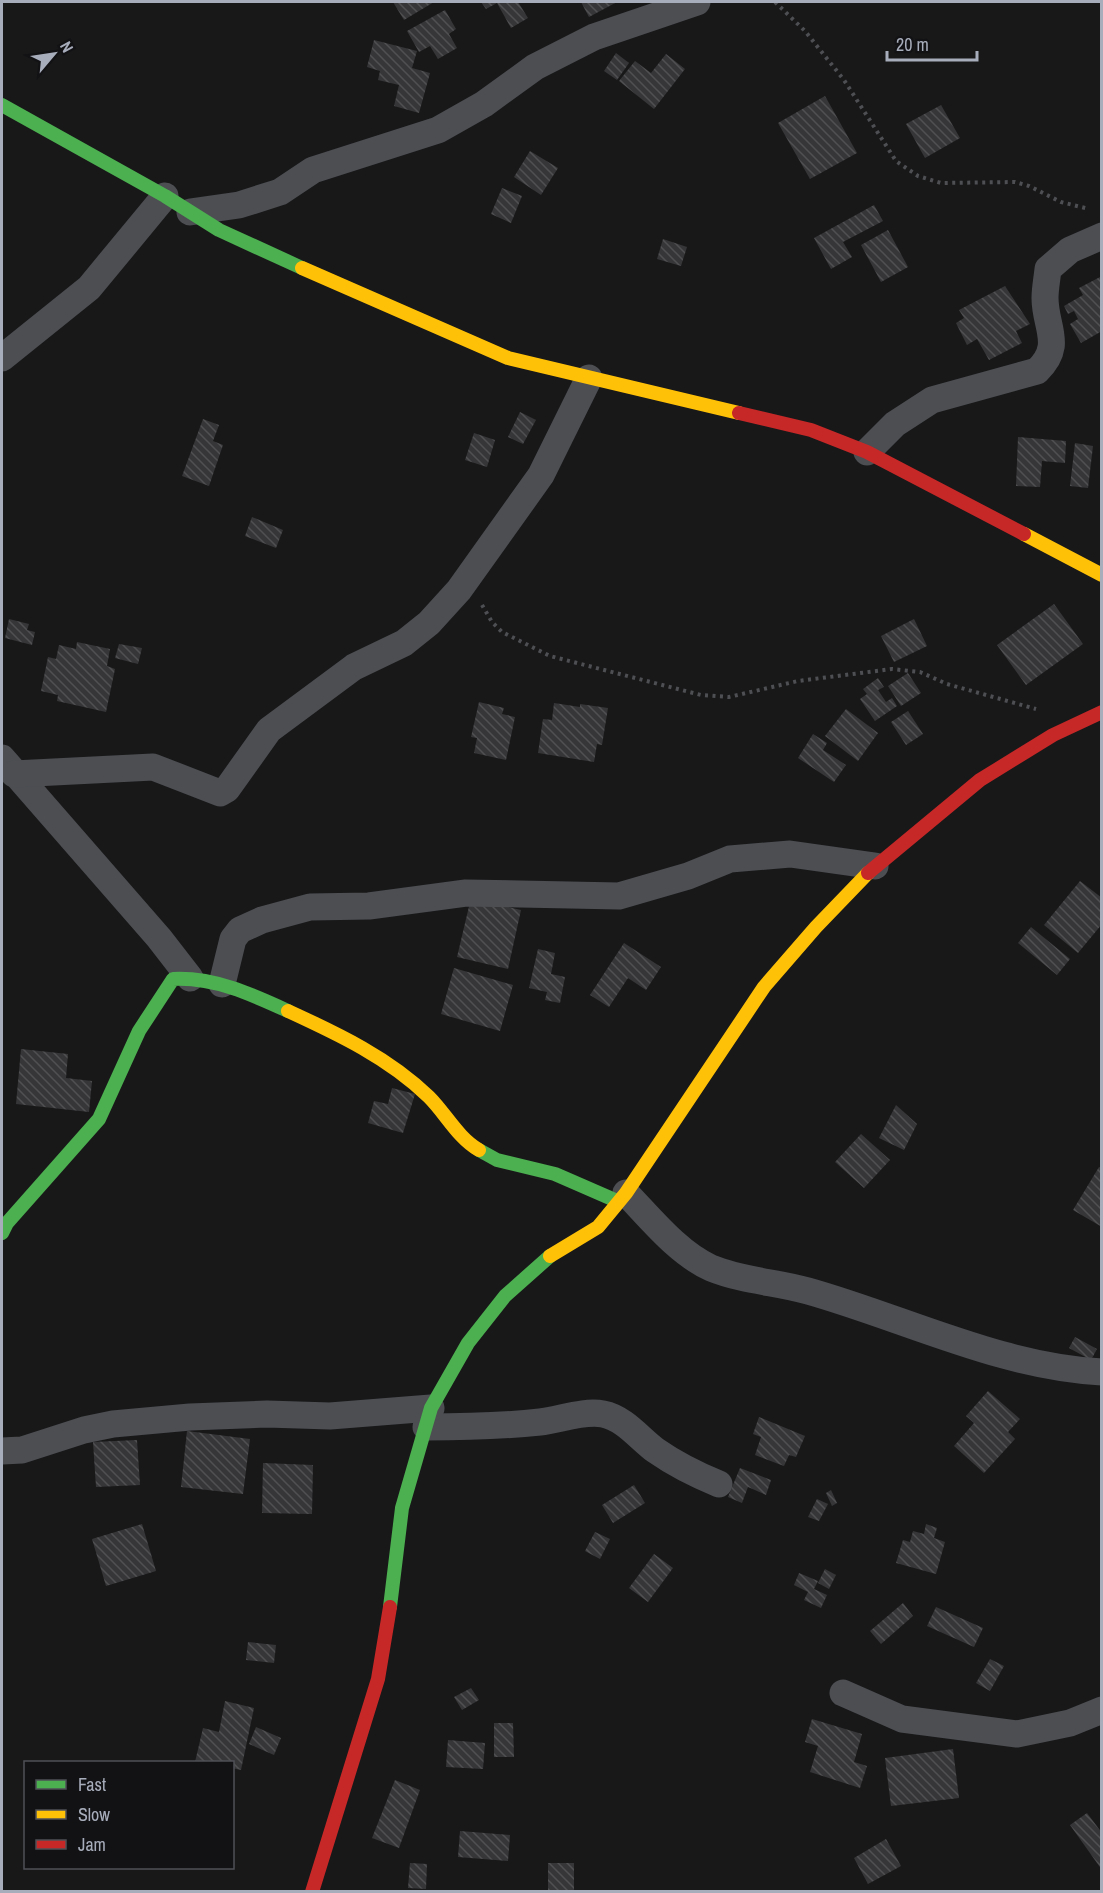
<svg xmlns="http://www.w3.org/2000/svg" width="1103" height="1893" viewBox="0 0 1103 1893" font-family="'Archivo Narrow',sans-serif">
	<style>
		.building { fill: url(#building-back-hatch) }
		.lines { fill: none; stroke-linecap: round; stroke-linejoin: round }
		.path { stroke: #4e4f53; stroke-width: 4; stroke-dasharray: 3 4.5; stroke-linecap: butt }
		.street { stroke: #4c4e52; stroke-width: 27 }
		.fast { stroke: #4caf50; stroke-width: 14 }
		.slow { stroke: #ffc107; stroke-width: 14 }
		.jam { stroke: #c62828; stroke-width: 14 }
	</style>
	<defs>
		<pattern id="building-back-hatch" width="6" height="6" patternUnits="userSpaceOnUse" patternTransform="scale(1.5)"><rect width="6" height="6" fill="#363638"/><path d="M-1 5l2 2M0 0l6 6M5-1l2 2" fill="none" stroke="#505053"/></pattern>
	</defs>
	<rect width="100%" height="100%" fill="#181819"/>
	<g class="building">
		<path d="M393,2H434L404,20Z"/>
		<path d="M481,2H518L528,18L511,28L497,3L486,9Z"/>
		<path d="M581,2H617L589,17Z"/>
		<path d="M445,10L456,29L449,34L457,48L438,59L430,46L419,52L407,31Z"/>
		<path d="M374,40L417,51L412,68L430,73L419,113L394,106L399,85L378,80L380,71L367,67Z"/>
		<path d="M616,53L629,63L617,80L604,71Z"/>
		<path d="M666,54L685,69L654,109L619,81L635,61L651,73Z"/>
		<path d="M825,96L857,153L810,179L778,123Z"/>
		<path d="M941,105L960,138L925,158L906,124Z"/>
		<path d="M530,151L558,168L541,195L514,177Z"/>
		<path d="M502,188L522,196L511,223L491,214Z"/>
		<path d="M874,205L883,221L843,242L852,257L831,269L814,238Z"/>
		<path d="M888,230L908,267L881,282L861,245Z"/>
		<path d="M663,239L687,247L681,266L657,259Z"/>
		<path d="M1102,276V331L1081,343L1070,324L1078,319L1074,311L1068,314L1064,306L1083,295L1079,288Z"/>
		<path d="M1005,286L1030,324L1016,331L1022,343L989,360L977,339L967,345L956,323L964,318L959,310Z"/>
		<path d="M520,412L536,420L523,444L508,437Z"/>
		<path d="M203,419L219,425L213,441L223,445L209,486L182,476Z"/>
		<path d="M474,433L495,440L487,467L465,460Z"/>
		<path d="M1018,437L1066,441L1065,463L1042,461L1040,487L1016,486Z"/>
		<path d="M1075,443L1093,446L1088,488L1070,486Z"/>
		<path d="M252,517L283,530L276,548L245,536Z"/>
		<path d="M1054,604L1083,644L1026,685L997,645Z"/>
		<path d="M9,619L29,624L27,630L35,632L32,645L5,638Z"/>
		<path d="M914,619L927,646L894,662L881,636Z"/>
		<path d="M77,642L110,649L107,666L115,669L106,712L57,701L58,695L41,691L48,657L56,659L59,645L76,649Z"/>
		<path d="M119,644L142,648L138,664L115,658Z"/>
		<path d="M908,673L921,693L901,706L888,686Z"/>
		<path d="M878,678L884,687L878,690L886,702L892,698L897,706L875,721L860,699L867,694L863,689Z"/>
		<path d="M479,702L504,708L502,714L515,717L506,760L474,753L477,738L471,737Z"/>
		<path d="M554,703L580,707V704L608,708L602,745L597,744L594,762L538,753L543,719L552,720Z"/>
		<path d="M846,709L878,733L858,761L825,736Z"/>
		<path d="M908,711L923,734L906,745L891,722Z"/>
		<path d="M813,734L827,743L823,750L846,765L834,782L798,758Z"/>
		<path d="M1080,881L1102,898V924L1078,953L1044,925Z"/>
		<path d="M471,898L521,910L508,969L457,957Z"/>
		<path d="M1031,927L1070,959L1057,975L1018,943Z"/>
		<path d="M624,943L661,967L646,990L628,978L609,1007L590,995Z"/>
		<path d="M538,949L555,953L551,974L565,977L560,1003L545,1000L547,992L529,988Z"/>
		<path d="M454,968L513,985L500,1031L441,1014Z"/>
		<path d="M21,1049L68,1054L66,1078L92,1081L89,1112L16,1104Z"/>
		<path d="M392,1088L415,1094L403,1133L368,1123L374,1101L388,1104Z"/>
		<path d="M896,1105L917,1124L904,1150L879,1138Z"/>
		<path d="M861,1134L890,1160L864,1188L835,1162Z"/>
		<path d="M1099,1167L1102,1168V1227L1073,1210Z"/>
		<path d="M1075,1337L1097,1349L1091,1360L1069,1348Z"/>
		<path d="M988,1391L1020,1419L1008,1432L1015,1439L984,1473L954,1446L974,1423L966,1416Z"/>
		<path d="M759,1417L805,1436L796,1457L789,1455L784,1466L755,1455L761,1437L753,1434Z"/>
		<path d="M187,1431L250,1439L243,1494L181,1487Z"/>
		<path d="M137,1440L140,1485L96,1487L93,1442Z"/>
		<path d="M263,1463L313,1465L312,1514L262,1513Z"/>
		<path d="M740,1468L771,1480L766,1495L748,1487L742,1503L728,1497Z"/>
		<path d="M634,1485L645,1503L613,1523L602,1505Z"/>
		<path d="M831,1490L837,1503L832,1506L826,1493Z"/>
		<path d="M817,1499L828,1504L819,1521L808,1517Z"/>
		<path d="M142,1524L156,1571L106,1586L92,1539Z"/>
		<path d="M926,1524L937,1528L934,1538L945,1542L936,1574L896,1563L903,1540L910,1542L913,1531L924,1534Z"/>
		<path d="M595,1532L610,1539L600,1559L585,1551Z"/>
		<path d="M654,1554L673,1568L648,1602L629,1588Z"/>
		<path d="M825,1569L836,1575L829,1589L818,1583Z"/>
		<path d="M799,1573L818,1581L814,1589L827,1595L821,1608L804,1600L808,1592L794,1585Z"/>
		<path d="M903,1603L913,1616L881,1644L870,1631Z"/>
		<path d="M936,1607L983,1628L974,1647L927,1626Z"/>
		<path d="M248,1642L276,1645L274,1663L246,1660Z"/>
		<path d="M990,1659L1004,1666L990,1691L976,1683Z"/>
		<path d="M471,1688L479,1700L462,1710L454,1697Z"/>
		<path d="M225,1701L254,1708L241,1770L232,1768V1762H195L203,1728L219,1732Z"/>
		<path d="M812,1719L862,1734L854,1762L867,1766L860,1788L810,1772L818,1746L805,1742Z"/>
		<path d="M494,1723H513L514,1757H494Z"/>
		<path d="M256,1727L281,1738L274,1755L249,1744Z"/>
		<path d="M448,1740L485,1743L483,1769L446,1767Z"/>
		<path d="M953,1749L959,1798L891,1806L885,1758Z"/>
		<path d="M395,1780L420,1790L399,1848L372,1838Z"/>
		<path d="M1087,1813L1102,1833V1870L1070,1825Z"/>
		<path d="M460,1831L510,1835L508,1861L458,1857Z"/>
		<path d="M886,1839L901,1866L868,1884L854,1858Z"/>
		<path d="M410,1863L427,1864L426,1889L408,1888Z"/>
		<rect x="548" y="1863" width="26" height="29"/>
	</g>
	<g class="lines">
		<g class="path">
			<path d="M775,2L805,31L844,80L896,161L918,176L941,183L1015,182L1029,186L1061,202L1089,209"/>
			<path d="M482,605L492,622L502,632L550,656L701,695L729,697L798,681L892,669L920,672L947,684L1036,709"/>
		</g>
		<g class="street">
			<path d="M190,212L239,205L280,192L313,170L438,130L484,104L535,67L594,37L697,2"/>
			<path d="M2,358L89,288L165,196"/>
			<path d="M867,452L895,424L932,400L1037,371C1064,345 1045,328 1045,298C1045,289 1047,279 1048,269L1070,250L1102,236"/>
			<path d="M2,758L159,938L190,978"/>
			<path d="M14,774L153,767L220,793L227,789L269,730L354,667L404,643L429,623L459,590L541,475L589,378"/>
			<path d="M222,984L233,939L240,930L262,920L310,907L369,906L466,893L619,896L688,876L730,859L790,854L875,866"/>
			<path d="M626,1193C651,1219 678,1253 711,1268C743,1281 776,1282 808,1291C904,1318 1001,1367 1102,1372"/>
			<path d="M426,1427C464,1427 502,1426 540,1422C559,1420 584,1410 603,1414C624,1418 639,1438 655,1450C675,1464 697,1475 719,1484"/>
			<path d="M2,1451L22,1450L84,1430L113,1424L190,1417L267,1414L330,1416L431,1408"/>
			<path d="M843,1693L902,1719L1017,1734L1070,1723L1102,1710"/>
		</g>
		<g class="fast">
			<path d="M2,105L165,196L219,230L302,268"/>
			<path d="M479,1150L497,1160L555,1174L617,1201"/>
			<path d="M2,1233L7,1223L99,1119L139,1031L173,979C214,977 251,994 288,1011"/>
			<path d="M390,1607L402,1508L431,1408L468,1343L505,1296L550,1256"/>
		</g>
		<g class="slow">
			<path d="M302,268L508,358L739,413"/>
			<path d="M1024,534L1102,575"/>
			<path d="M288,1011C338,1034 389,1058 429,1097C446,1114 458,1138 479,1150"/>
			<path d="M550,1256L598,1227L626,1193L764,987L816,927L868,873"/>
		</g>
		<g class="jam">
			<path d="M739,413L811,430L867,452L1024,534"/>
			<path d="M868,873L980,780L1053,735L1102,712"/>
			<path d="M312,1892L378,1679L390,1607"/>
		</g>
	</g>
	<rect width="1103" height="1893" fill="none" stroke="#a8adbb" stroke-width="6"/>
	<rect x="24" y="1761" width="210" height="108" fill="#121215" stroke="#4e5057" stroke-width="1.5"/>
	<rect x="36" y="1780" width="30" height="9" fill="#4caf50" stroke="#4e5057" stroke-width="1.5"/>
	<text x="78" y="1791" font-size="18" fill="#a8adbb">Fast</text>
	<rect x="36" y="1810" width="30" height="9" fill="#ffc107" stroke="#4e5057" stroke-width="1.5"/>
	<text x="78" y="1821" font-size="18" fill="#a8adbb">Slow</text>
	<rect x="36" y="1840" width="30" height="9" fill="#c62828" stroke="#4e5057" stroke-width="1.5"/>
	<text x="78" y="1851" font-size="18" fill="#a8adbb">Jam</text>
	<g transform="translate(54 54) rotate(61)" stroke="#121215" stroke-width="4.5" paint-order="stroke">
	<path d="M0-4.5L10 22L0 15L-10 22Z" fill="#a8adbb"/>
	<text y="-9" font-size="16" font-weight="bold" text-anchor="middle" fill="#a8adbb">N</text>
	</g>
	<path d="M887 51v9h90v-9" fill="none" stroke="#a8adbb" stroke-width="3"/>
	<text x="896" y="51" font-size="18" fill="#a8adbb" stroke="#121215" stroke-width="4.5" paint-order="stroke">20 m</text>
</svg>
